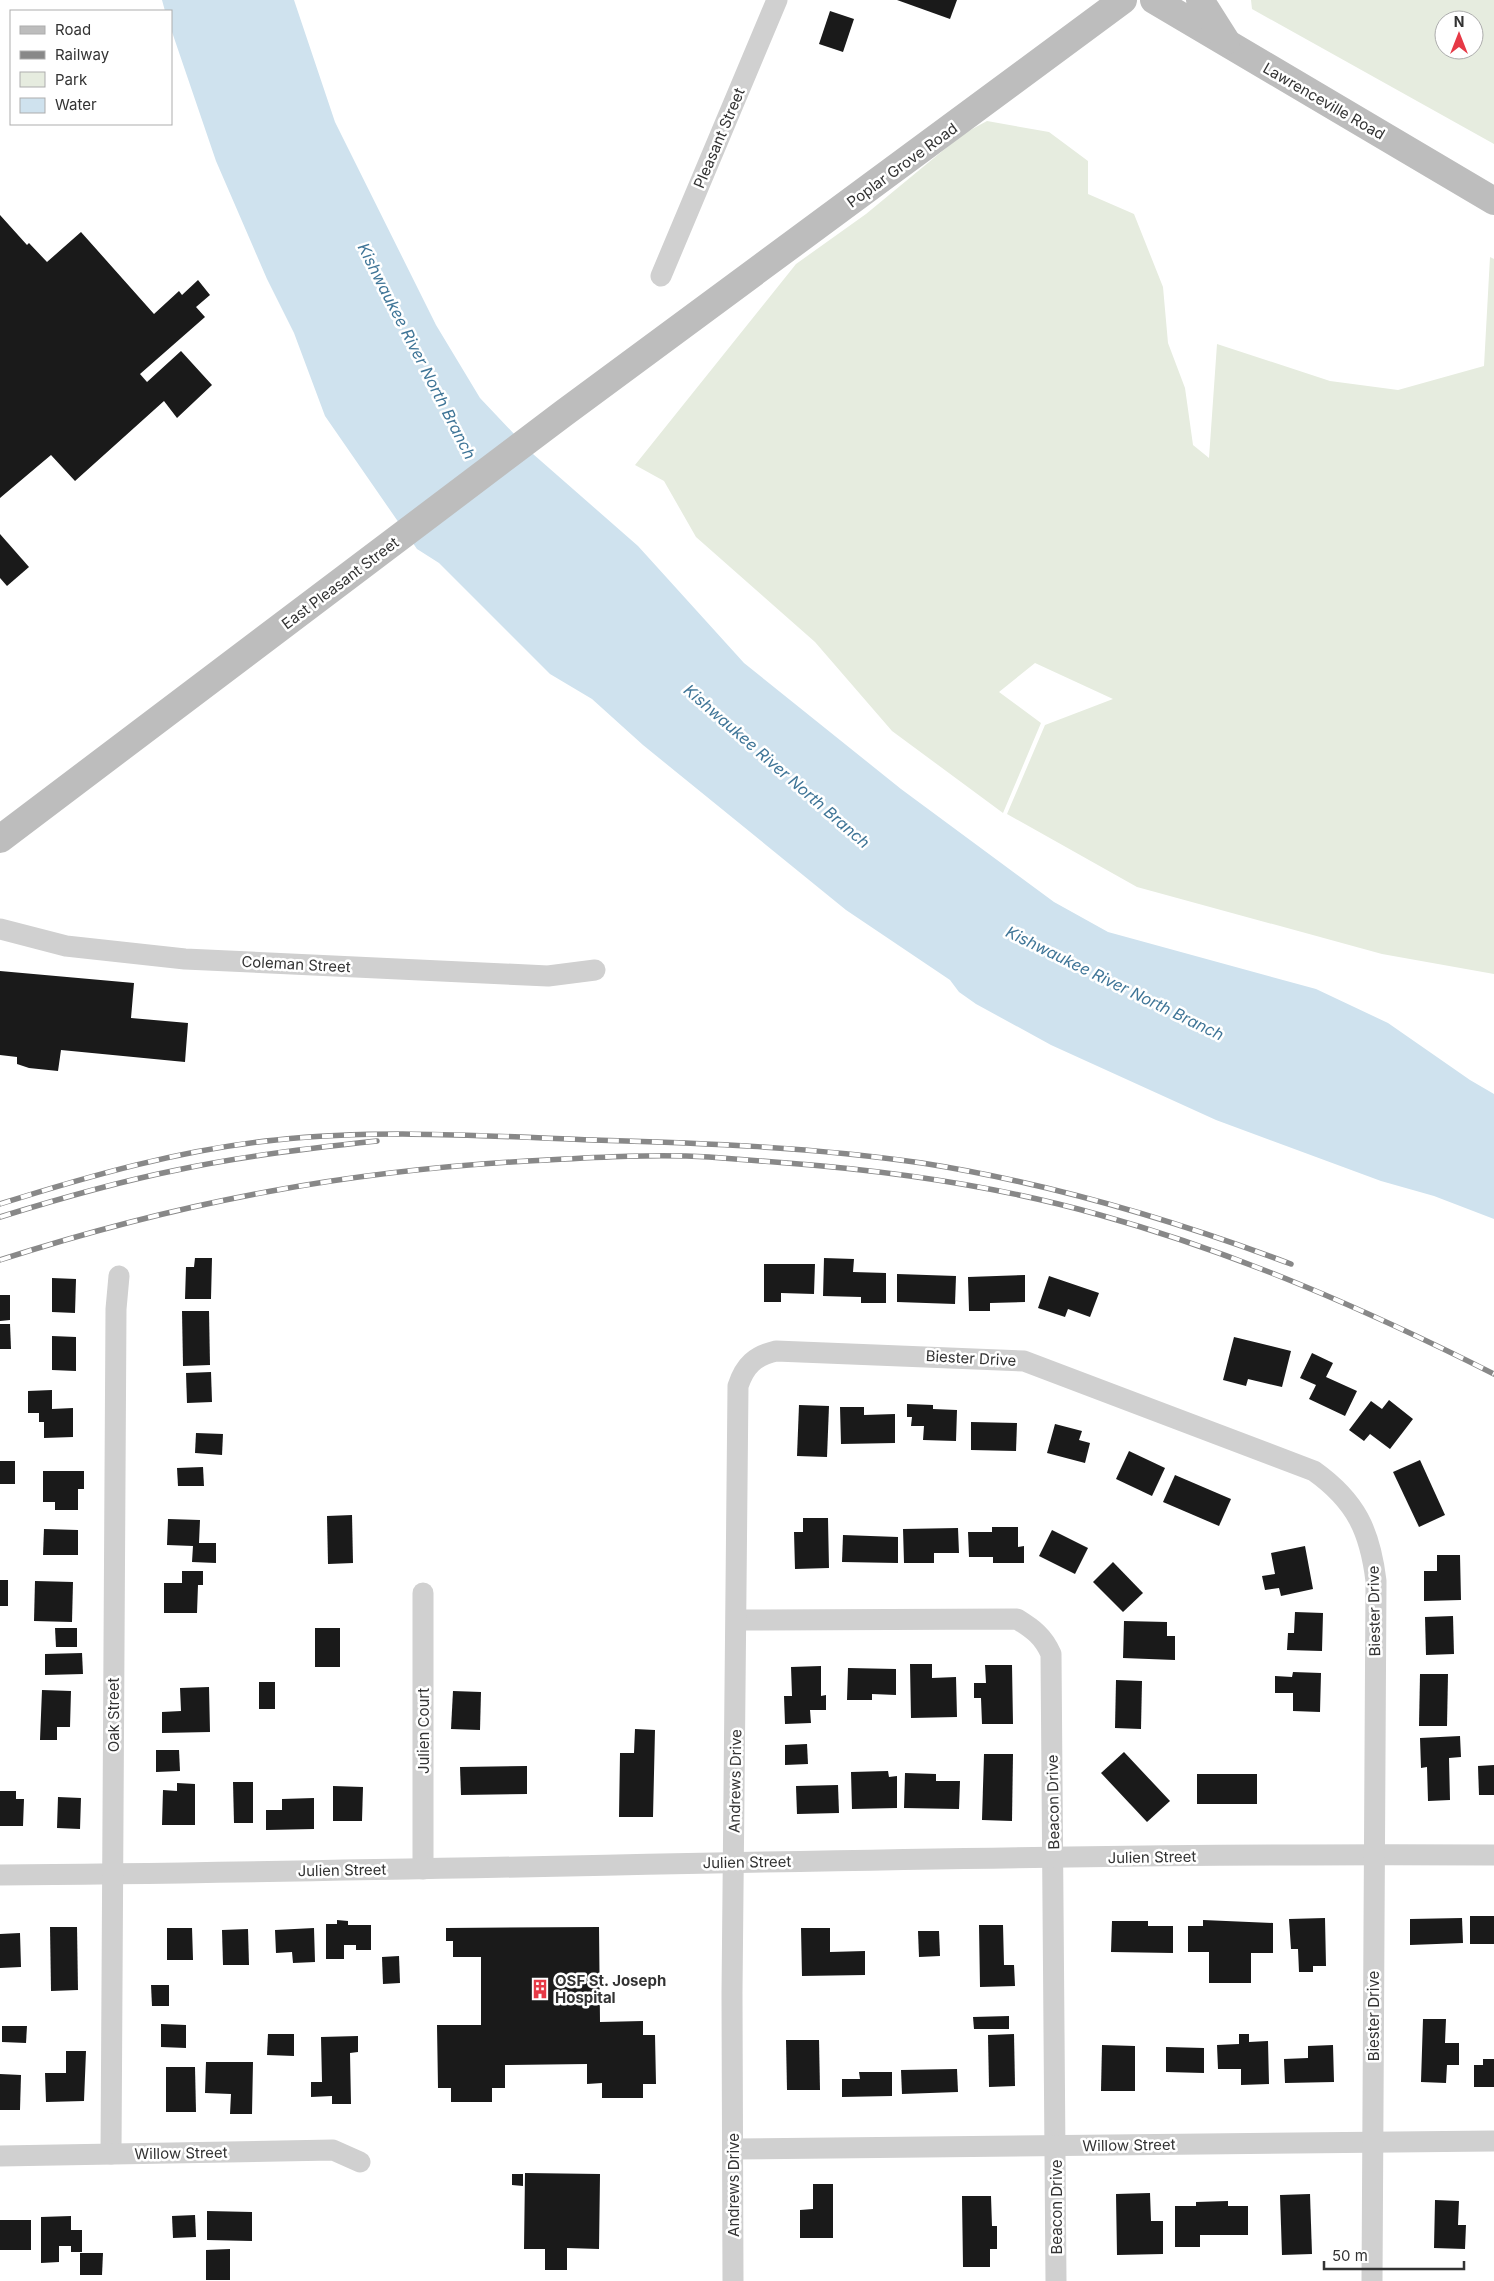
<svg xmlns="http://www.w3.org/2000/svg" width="1494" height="2281" viewBox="0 0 1494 2281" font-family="Inter,sans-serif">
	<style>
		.green { fill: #e6ecdf; fill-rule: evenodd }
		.water { fill: #cfe2ee }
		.building { fill: #1a1a1a }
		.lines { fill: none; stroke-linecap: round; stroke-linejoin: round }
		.street { stroke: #d0d0d0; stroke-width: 21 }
		.secondary { stroke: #bdbdbd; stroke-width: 28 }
		.rail-casing { stroke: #888; stroke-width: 5.5 }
		.rail { stroke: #fff; stroke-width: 4; stroke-dasharray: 11; stroke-linecap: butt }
		.labels { text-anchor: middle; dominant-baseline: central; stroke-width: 5; stroke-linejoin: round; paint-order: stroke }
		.street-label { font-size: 15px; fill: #333; stroke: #fff }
		.poi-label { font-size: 15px; font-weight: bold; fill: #333; stroke: #fff; text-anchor: start }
		.water-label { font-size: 16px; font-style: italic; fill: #3f7597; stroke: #fff }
	</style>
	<rect width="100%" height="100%" fill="#fff"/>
	<g class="green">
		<path d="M1251,0H1494V144L1252,9ZM1444,20H1474V50H1444Z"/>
		<path d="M987,121L1049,132L1088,161V194L1134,214L1163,287L1168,343L1185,388L1193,445L1209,458L1217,344L1330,381L1398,390L1484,366L1490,257L1494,259V974L1382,954L1137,887L1007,814L1045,725L1113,699L1035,663L999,692L1041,723L1003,813L892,731L815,642L696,537L664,481L635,465L796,264L866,214L963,134Z"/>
	</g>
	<path class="water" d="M162,0H294L335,122L436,325L480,398L533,454L638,546L744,663L901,789L1054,902L1108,932L1316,989L1388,1023L1470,1080L1494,1094V1219L1434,1196L1381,1181L1216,1120L1051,1045L976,1004L959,992L950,980L846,910L643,745L592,699L550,674L439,563L417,549L325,416L294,333L267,279L216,161L171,29V11H165Z"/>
	<g class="building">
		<path d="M897,0H957L950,19Z"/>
		<path d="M830,11L854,19L843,52L819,44Z"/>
		<path d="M0,215L27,245L29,243L47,262L81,232L154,314L179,291L182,295L198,280L210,295L196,307L205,317L140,374L147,382L181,351L212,385L177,418L164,401L75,481L51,455L0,498Z"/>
		<path d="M0,534L29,567L7,586L0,578Z"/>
		<path d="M0,971L134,983L131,1018L188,1023L185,1062L61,1050L58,1071L29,1068L17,1064V1057L0,1055Z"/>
		<path d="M195,1258H212L211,1299H185L186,1267H194Z"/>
		<path d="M824,1258L854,1259L853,1272L886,1273V1303H861V1297L823,1296Z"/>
		<path d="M764,1264H815L814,1294L781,1293V1302H764Z"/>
		<path d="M897,1274L956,1276L955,1304L897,1302Z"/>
		<path d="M1025,1275V1302L990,1303V1311H969L968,1277Z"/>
		<path d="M1049,1276L1099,1293L1090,1317L1068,1309L1065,1317L1038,1308Z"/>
		<path d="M52,1278L76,1279L75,1313L52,1312Z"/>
		<path d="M0,1295H10V1320L0,1321Z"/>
		<path d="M182,1311H209L210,1365L183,1366Z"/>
		<path d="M0,1324H10L11,1349H0Z"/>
		<path d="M52,1336L76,1337V1371L52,1370Z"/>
		<path d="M1234,1337L1291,1351L1282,1387L1248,1379L1246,1386L1223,1380Z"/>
		<path d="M1312,1353L1333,1363L1326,1377L1357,1391L1345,1416L1309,1399L1316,1385L1300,1378Z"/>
		<path d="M211,1372L212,1402L187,1403L186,1373Z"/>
		<path d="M52,1390V1409L73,1408V1437L44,1438V1422H39V1413H28V1391Z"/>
		<path d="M1389,1400L1413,1419L1390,1449L1370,1434L1364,1441L1349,1430L1371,1401L1382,1409Z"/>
		<path d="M907,1404L933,1405V1409L957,1410L956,1441L923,1440L924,1426H911L912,1417H907Z"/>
		<path d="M799,1405L829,1406L827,1457L797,1456Z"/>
		<path d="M840,1407H864V1415L895,1414V1443L841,1444Z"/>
		<path d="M971,1422L1017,1423L1016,1451L971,1450Z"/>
		<path d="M1055,1424L1082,1431L1079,1440L1090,1443L1085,1463L1047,1453Z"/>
		<path d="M196,1433L223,1434L222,1455L195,1453Z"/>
		<path d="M1129,1451L1165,1468L1152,1496L1116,1479Z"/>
		<path d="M1420,1460L1445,1515L1419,1527L1393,1472Z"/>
		<rect x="0" y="1461" width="15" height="23"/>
		<path d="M203,1467L204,1486H178L177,1468Z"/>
		<path d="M43,1471H84V1489H78V1510H55V1502H43Z"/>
		<path d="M1175,1475L1231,1499L1219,1526L1163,1502Z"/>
		<path d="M352,1515L353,1563L328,1564L327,1516Z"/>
		<path d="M803,1518H828L829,1568L795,1569L794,1532H803Z"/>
		<path d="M168,1519L200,1520L199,1543H216V1563L192,1562L193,1546L167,1545Z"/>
		<path d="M992,1527H1018V1547L1024,1546V1563H993V1557H969L968,1532H992Z"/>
		<path d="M958,1528L959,1553H934V1563H904L903,1529Z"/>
		<path d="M44,1529L78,1530V1555H43Z"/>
		<path d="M1052,1530L1088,1548L1075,1574L1039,1556Z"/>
		<path d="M843,1535L898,1537V1563L842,1562Z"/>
		<path d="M1305,1546L1313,1589L1281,1596L1279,1588L1265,1590L1262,1576L1275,1574L1271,1553Z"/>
		<path d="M1437,1555H1460L1461,1600L1424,1601V1571H1437Z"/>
		<path d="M1113,1562L1143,1593L1123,1612L1093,1582Z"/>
		<path d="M182,1571H203V1585H198L197,1613H164V1583H182Z"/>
		<rect x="0" y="1580" width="8" height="26"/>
		<path d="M35,1581L73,1582L72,1622L34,1621Z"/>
		<path d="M1295,1612L1323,1613L1322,1651L1287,1650L1288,1633H1294Z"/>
		<path d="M1453,1616L1454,1654L1426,1655L1425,1617Z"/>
		<path d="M1124,1621L1167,1622V1636H1175V1660L1123,1658Z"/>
		<path d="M55,1628H77V1647H56Z"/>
		<rect x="315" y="1628" width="25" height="39"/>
		<path d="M82,1653L83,1674L45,1675V1654Z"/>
		<path d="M910,1664H932V1678L956,1677L957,1717L911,1718Z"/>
		<path d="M985,1665H1012L1013,1724H982L981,1698H974V1683H986Z"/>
		<path d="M821,1666V1696L826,1695V1710H810L811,1723L785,1724L784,1696H792L791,1667Z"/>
		<path d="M848,1668L896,1669V1695L872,1694V1700H847Z"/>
		<path d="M1293,1672L1321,1673L1320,1712L1293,1711V1693H1275V1676L1292,1677Z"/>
		<path d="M1420,1674H1448L1447,1726H1419Z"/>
		<path d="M1116,1680L1142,1681L1141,1729L1115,1728Z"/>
		<rect x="259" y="1682" width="16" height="27"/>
		<path d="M209,1687L210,1732L162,1733V1712L181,1711L180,1688Z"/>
		<path d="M42,1690L71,1691L70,1727H57V1740H40Z"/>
		<path d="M453,1691L481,1692L480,1730L451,1729Z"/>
		<path d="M635,1729L655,1730L653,1817H619L620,1753H634Z"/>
		<path d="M1460,1736L1461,1757L1449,1758L1450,1800L1428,1801L1427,1767L1421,1768L1420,1738Z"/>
		<path d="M807,1744L808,1764L785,1765V1745Z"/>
		<path d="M156,1750H179L180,1771L156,1772Z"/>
		<path d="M1124,1752L1170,1801L1147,1822L1101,1773Z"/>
		<path d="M984,1754H1013L1012,1821L982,1820Z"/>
		<path d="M1494,1765V1795H1479L1478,1766Z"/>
		<path d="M527,1766V1794L461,1795L460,1767Z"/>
		<path d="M888,1771L889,1777L897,1776V1808L852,1809L851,1772Z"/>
		<path d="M905,1773L936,1774V1781H960L959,1809L904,1808Z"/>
		<rect x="1197" y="1774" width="60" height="30"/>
		<path d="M233,1782H253V1823H234Z"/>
		<path d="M177,1783L195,1784V1825H162L163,1790L177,1791Z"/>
		<path d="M838,1785L839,1813L797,1814L796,1786Z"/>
		<path d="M333,1786L363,1787L362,1821H333Z"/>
		<path d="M0,1791H16V1799H24L23,1826H0Z"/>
		<path d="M58,1797L81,1798L80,1829L57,1828Z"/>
		<path d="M314,1798V1829L266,1830V1810H282V1799Z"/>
		<rect x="1470" y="1916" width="24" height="28"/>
		<path d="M1325,1918L1326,1966H1313V1972H1299L1298,1949H1291L1289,1919Z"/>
		<path d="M1462,1918L1463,1943L1410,1945V1919Z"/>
		<path d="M337,1920L348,1921V1925H371V1950H356V1945H344V1959H326V1924H337Z"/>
		<path d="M1203,1920L1273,1923V1953H1251V1983H1209V1952H1188V1926H1203Z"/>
		<path d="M1112,1921H1148V1926H1173V1953L1111,1952Z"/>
		<path d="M979,1925H1003L1004,1965H1014L1015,1986L980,1987Z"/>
		<path d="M50,1927H77L78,1990L51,1991Z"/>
		<path d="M599,1927L600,2022L643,2021V2035H655L656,2084H643V2098H602V2083L587,2084V2064L505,2065V2088H492V2102H451V2088H438L437,2025H481V1957H453V1941H446V1928Z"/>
		<path d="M167,1928H192L193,1960H167Z"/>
		<path d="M314,1928L315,1962L293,1963L292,1952L276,1953L275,1930Z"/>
		<path d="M801,1928H830V1952L865,1951V1975L802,1976Z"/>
		<path d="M248,1929L249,1965H223L222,1930Z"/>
		<path d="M918,1931H939L940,1956L919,1957Z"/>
		<path d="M20,1933L21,1967L0,1968V1934Z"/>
		<path d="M399,1956L400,1983L383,1984L382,1957Z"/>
		<path d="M151,1985H169V2006H152Z"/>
		<path d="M1009,2016V2029H974L973,2017Z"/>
		<path d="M1423,2019H1446L1445,2043H1459V2065H1447L1446,2083L1421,2082Z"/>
		<path d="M161,2024L186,2025V2048L161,2047Z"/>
		<path d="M2,2026H27L26,2043L2,2042Z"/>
		<path d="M268,2034H294V2056L267,2055Z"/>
		<path d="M1014,2034L1015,2086L989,2087L988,2035Z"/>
		<path d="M1239,2034H1249V2042L1268,2041L1269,2084L1241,2085V2069H1218L1217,2045L1239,2044Z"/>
		<path d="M358,2036V2052L350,2053L351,2104H332V2096L311,2097V2082H322L321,2037Z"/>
		<path d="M786,2040H819L820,2090H787Z"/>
		<path d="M1102,2045L1135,2046V2091H1101Z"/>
		<path d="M1333,2045L1334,2082L1285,2083L1284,2059L1308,2058V2046Z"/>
		<path d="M1166,2047L1204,2048V2073L1166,2072Z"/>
		<path d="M66,2051H86L84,2101L46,2102L45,2073H66Z"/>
		<path d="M1483,2059H1494V2087H1474V2065H1483Z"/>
		<path d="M206,2062H253L252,2114H230L231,2094L205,2093Z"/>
		<path d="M166,2067H195L196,2112H166Z"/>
		<path d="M957,2069L958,2092L902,2094L901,2070Z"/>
		<path d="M859,2072H892V2096L842,2097V2079H860Z"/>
		<path d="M0,2074L21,2075L20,2110H0Z"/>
		<path d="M525,2173L600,2174L599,2249L567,2248V2270H545V2249H524Z"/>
		<path d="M512,2174H523V2186L512,2185Z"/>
		<path d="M813,2184H833V2238H800V2210L813,2209Z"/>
		<path d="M1150,2193L1151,2221H1163V2254L1117,2255L1116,2194Z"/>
		<path d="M1310,2194L1312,2254L1282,2255L1280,2195Z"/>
		<path d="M962,2196H991L992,2226H997V2249H990V2267H963Z"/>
		<path d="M1435,2200L1459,2201L1458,2225H1466L1465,2249L1434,2248Z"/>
		<path d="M1228,2201V2206H1248V2235H1200V2247H1175V2206H1196V2202Z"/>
		<path d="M207,2211L252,2212V2241L207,2240Z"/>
		<path d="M195,2215L196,2237L173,2238L172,2216Z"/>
		<path d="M71,2216V2230H82V2252H71V2246H59V2262L41,2263V2217Z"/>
		<rect x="0" y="2220" width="31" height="30"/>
		<path d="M230,2249V2280H206V2250Z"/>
		<path d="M80,2253H103L102,2275H80Z"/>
	</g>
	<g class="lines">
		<g class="street">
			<path d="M661,276L777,0"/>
			<path d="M0,929L66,946L185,959L548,976L595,970"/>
			<path d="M737,1620L1017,1619C1033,1629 1043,1636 1051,1654L1056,2281"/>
			<path d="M423,1869V1593"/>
			<path d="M0,1875C498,1871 996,1852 1494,1855"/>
			<path d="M734,2149L1494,2141"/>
			<path d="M111,2154L116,1309L119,1276"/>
			<path d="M0,2156L333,2150L360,2162"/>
			<path d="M733,2281L732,1993L738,1386C745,1365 755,1356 776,1351L1024,1361L1314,1471C1356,1501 1370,1531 1376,1581L1372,2281"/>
		</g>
		<g class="secondary">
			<path d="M1154,0L1494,201"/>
			<path d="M1200,0L1226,41"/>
			<path d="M0,839L564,413L1123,0"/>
		</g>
		<defs>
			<g id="rail">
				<path d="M0,1204C89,1176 183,1149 276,1140C381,1129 488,1136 593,1140C703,1143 813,1147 922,1163C1049,1183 1171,1219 1291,1264"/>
				<path d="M0,1217C58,1199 117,1182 177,1170C242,1156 310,1148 377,1141"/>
				<path d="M0,1260C183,1201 355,1169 547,1160C601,1157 655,1154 709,1157C735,1159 761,1161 787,1163C892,1171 998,1186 1100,1215C1237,1253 1367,1310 1494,1374"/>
			</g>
		</defs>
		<use href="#rail" class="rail-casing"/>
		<use href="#rail" class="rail"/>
	</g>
	<defs>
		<symbol id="building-bare" viewBox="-9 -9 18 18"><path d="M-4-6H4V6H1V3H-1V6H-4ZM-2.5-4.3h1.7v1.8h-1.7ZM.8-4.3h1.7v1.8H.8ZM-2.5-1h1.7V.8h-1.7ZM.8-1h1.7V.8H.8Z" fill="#e63946" stroke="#fff" stroke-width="2.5" paint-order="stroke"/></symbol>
	</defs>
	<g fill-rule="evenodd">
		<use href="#building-bare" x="526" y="1975" width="28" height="28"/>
	</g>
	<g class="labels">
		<g class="street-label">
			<text transform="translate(1324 101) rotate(30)">Lawrenceville Road</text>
			<text transform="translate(719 138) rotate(-67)">Pleasant Street</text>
			<text transform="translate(902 165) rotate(-36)">Poplar Grove Road</text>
			<text transform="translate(340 583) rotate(-37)">East Pleasant Street</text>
			<text transform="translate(296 964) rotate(3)">Coleman Street</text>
			<text transform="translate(971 1358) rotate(3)">Biester Drive</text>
			<text transform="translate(1374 1611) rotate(-91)">Biester Drive</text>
			<text transform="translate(113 1715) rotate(-90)">Oak Street</text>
			<text transform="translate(423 1731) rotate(-90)">Julien Court</text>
			<text transform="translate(735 1781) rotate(-89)">Andrews Drive</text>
			<text transform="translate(1053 1802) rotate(-91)">Beacon Drive</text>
			<text transform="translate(1152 1857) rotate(-1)">Julien Street</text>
			<text transform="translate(747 1862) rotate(-1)">Julien Street</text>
			<text transform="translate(342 1870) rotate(-1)">Julien Street</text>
			<text transform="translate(1373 2016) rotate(-90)">Biester Drive</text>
			<text transform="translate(1129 2145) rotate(-1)">Willow Street</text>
			<text transform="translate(181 2153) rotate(-1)">Willow Street</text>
			<text transform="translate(733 2185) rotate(-90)">Andrews Drive</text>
			<text transform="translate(1056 2207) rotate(-90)">Beacon Drive</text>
		</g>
		<g class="poi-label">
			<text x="555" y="1980">OSF St. Joseph<tspan x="555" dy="17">Hospital</tspan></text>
		</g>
		<g class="water-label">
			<text transform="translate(417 351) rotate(63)">Kishwaukee River North Branch</text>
			<text transform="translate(777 766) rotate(41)">Kishwaukee River North Branch</text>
			<text transform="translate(1115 983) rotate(26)">Kishwaukee River North Branch</text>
		</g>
	</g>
	<rect x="10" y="10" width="162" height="115" fill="#ffffff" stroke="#adadad"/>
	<rect x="20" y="26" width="25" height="8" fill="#bdbdbd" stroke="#adadad"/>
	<text x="55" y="35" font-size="15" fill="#333333">Road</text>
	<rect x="20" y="51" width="25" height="8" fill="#888888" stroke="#adadad"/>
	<text x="55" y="60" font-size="15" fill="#333333">Railway</text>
	<rect x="20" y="72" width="25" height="15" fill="#e6ecdf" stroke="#adadad"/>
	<text x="55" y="85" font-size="15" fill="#333333">Park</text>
	<rect x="20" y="98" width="25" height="15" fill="#cfe2ee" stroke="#adadad"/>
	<text x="55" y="110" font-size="15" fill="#333333">Water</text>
	<g transform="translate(1459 35)"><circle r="24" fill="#ffffff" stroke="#adadad"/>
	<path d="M0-4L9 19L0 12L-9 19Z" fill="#e63946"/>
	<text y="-8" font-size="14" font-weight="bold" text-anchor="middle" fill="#333333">N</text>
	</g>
	<path d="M1324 2261v8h140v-8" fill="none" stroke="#333333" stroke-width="2.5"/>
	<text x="1332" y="2261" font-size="15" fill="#333333" stroke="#ffffff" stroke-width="4" paint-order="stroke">50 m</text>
</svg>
